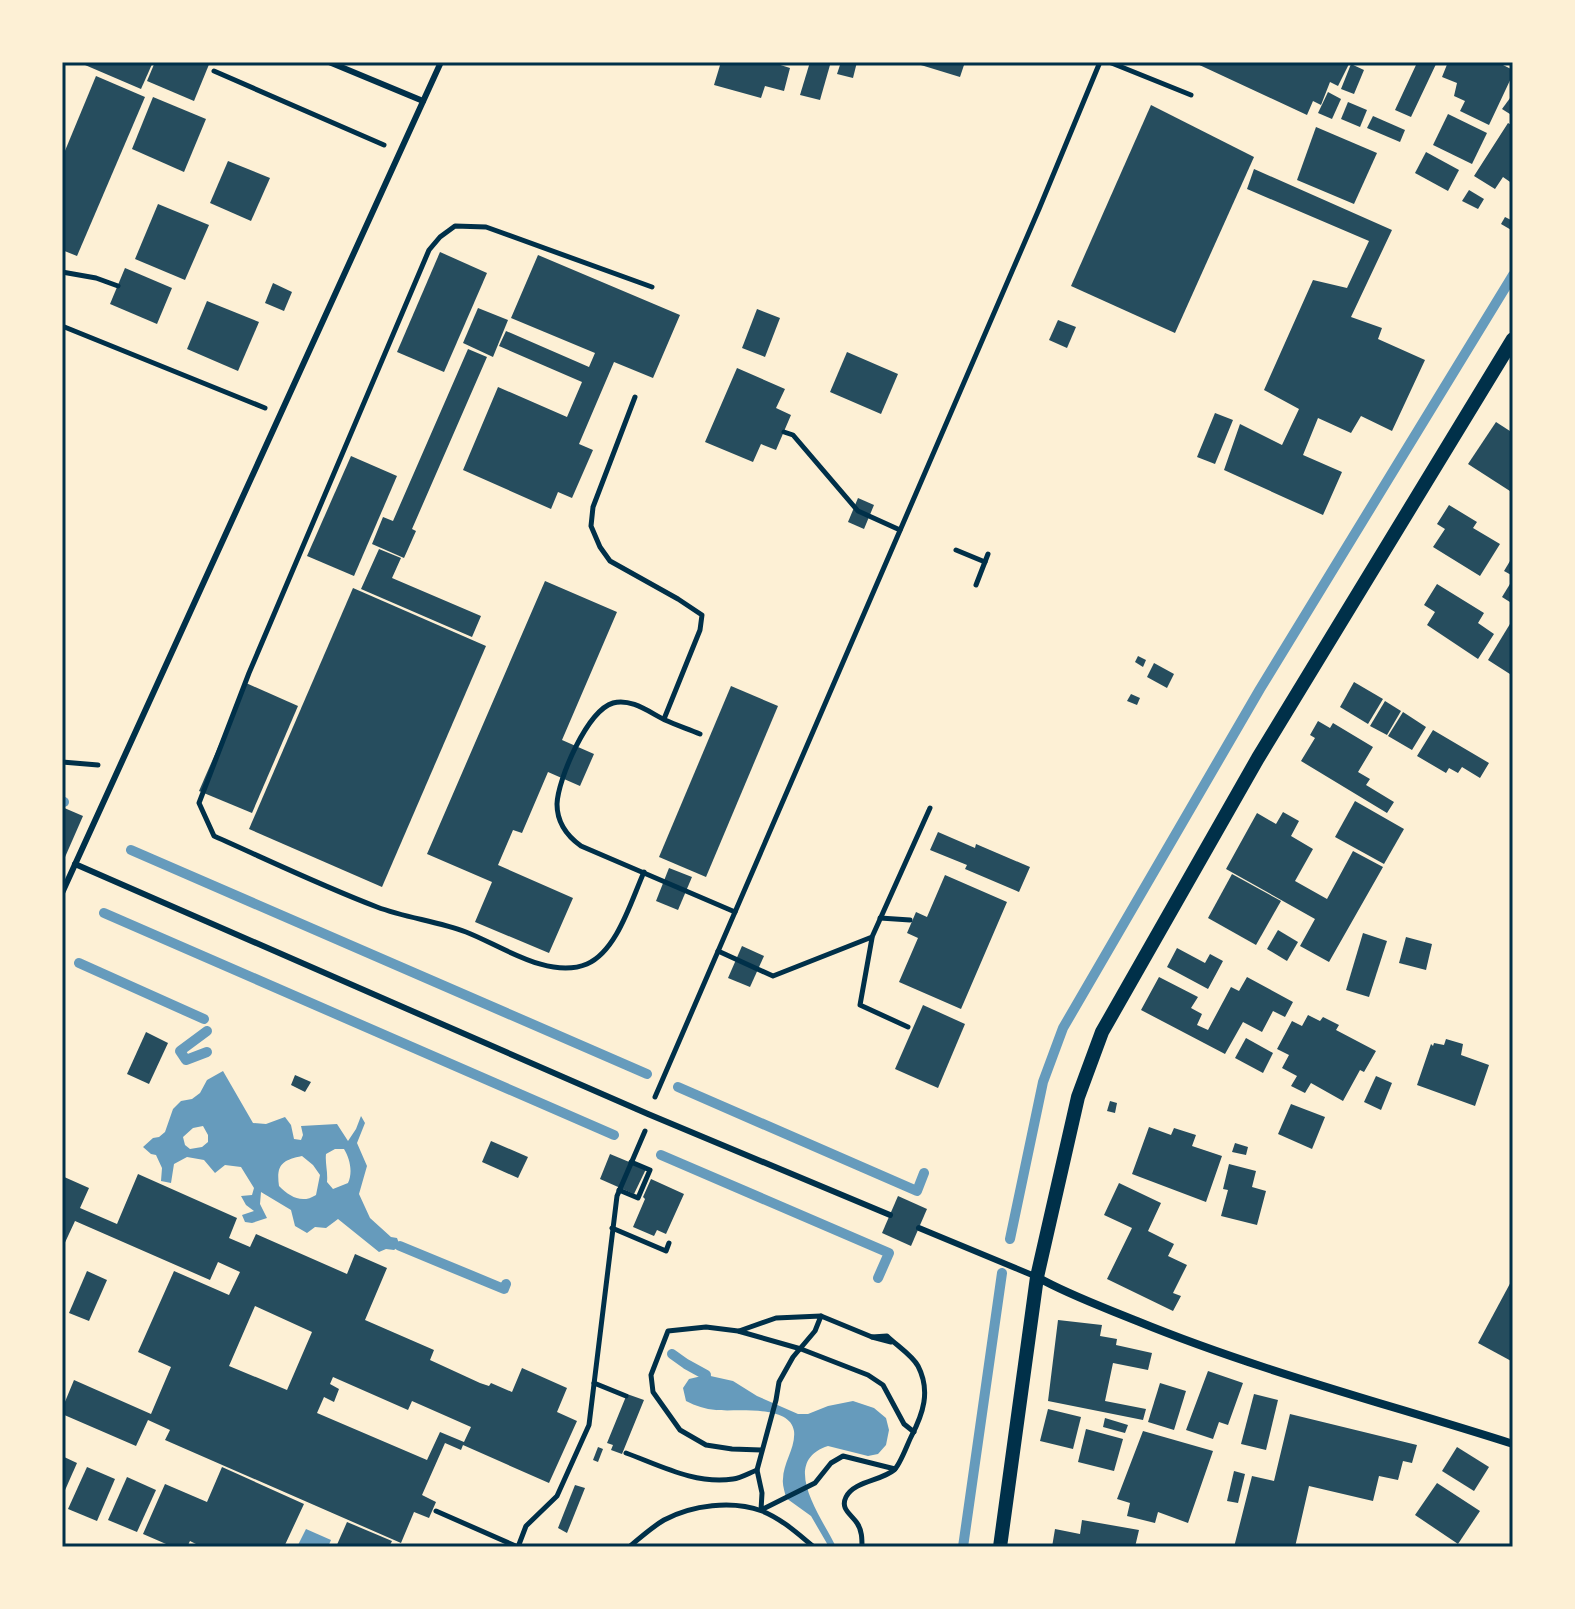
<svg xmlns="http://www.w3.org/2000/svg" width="1575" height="1609" viewBox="0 0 1575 1609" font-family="Literata,serif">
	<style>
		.water { fill: #669bbc; fill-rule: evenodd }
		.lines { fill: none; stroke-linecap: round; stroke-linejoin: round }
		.stream { stroke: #669bbc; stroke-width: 10 }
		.building { fill: #264d5e; fill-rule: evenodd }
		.path { stroke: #003049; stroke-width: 5 }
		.service { stroke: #003049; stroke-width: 6 }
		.minor { stroke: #003049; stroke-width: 8 }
		.tertiary { stroke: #003049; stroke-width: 14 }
		.neatline { fill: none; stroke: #003049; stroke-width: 3 }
	</style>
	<rect width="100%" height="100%" fill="#fdf0d5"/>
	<g class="water">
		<path d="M223,1071L253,1123L266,1124L285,1117L291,1125L294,1139L301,1140L303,1135L301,1126L337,1124L348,1141L356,1129L361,1116L365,1123L357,1143L367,1166L359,1194L370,1218L391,1237L397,1238L400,1246L394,1250L386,1249L379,1252L338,1219L326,1228L315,1227L307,1233L295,1226L291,1210L261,1192L260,1204L267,1218L252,1223L245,1222L242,1215L254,1211L246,1205L241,1196L252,1195L254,1188L241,1167L225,1165L215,1173L204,1160L187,1157L174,1164L171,1183L161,1181L162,1168L156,1155L151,1154L143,1147L153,1138L159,1137L165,1132L173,1109L181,1101L192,1099L200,1093L207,1080ZM203,1126L208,1135V1142L202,1147L190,1149L185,1145L183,1137L193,1128ZM335,1149H344C350,1159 353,1172 348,1183L333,1189L327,1182C328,1172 325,1163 326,1154ZM302,1156L313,1165L320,1175L316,1195C302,1204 290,1197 279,1186C276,1165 282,1160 302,1156Z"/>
		<path d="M706,1375L733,1381L757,1396L798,1414H808L828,1406L853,1401L874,1408L886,1418L889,1430L886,1445L878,1454L868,1456L828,1446C778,1462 823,1519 836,1547H829L811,1516L786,1498C785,1492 782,1485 783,1479C783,1463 796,1447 794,1431C790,1404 736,1412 716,1410C705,1409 696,1406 686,1401L683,1388L689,1379Z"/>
		<path d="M306,1529L331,1540L328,1547H297Z"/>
	</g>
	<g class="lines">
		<g class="stream">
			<path d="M62,802H64"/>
			<path d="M131,850L647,1074"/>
			<path d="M104,913L614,1135"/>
			<path d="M79,963L204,1019"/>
			<path d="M207,1031L180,1051L186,1060L207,1052"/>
			<path d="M678,1087L917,1191L924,1173"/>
			<path d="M661,1155L889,1253L878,1278"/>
			<path d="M1010,1239L1043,1082L1063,1028L1260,689L1513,275"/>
			<path d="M400,1246L504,1289L506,1284"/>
			<path d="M672,1354L686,1364L706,1375"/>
			<path d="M963,1547L1002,1273"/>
		</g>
	</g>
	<g class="building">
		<path d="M78,62H153L141,89Z"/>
		<path d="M155,62H210L194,101L147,81Z"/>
		<path d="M721,62H771L790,68L784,91L765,86L761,98L714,85Z"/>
		<path d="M810,62H821L830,65L820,100L800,95Z"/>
		<path d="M841,62H857L853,78L837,74Z"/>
		<path d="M911,62H965L960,77Z"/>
		<path d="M1193,62H1350L1338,86L1330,82L1321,105L1313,101L1307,115Z"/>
		<path d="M1411,62H1437L1411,117L1395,110L1416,65Z"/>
		<path d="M1448,62H1504L1503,65L1513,70V74L1489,125L1460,111L1465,101L1454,96L1457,83L1442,77Z"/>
		<path d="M1351,64L1364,70L1354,94L1341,89Z"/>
		<path d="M96,76L145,97L77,256L62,250V158Z"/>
		<path d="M1328,92L1341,99L1332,119L1318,113Z"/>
		<path d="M1513,94V116L1502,109Z"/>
		<path d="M153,97L206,119L184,172L132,149Z"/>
		<path d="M1348,102L1367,110L1360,127L1341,119Z"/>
		<path d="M1151,105L1254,157L1175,333L1071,286Z"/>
		<path d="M1448,114L1487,133L1472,164L1433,145Z"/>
		<path d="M1373,116L1405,130L1400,142L1367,128Z"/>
		<path d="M1508,123L1513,126V184L1503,177L1495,189L1474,176Z"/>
		<path d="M1316,127L1377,153L1354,204L1297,180Z"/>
		<path d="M1426,152L1459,170L1448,191L1415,173Z"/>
		<path d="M228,161L270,178L251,221L210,203Z"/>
		<path d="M1254,169L1392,230L1351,317L1382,328L1378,339L1425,360L1392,431L1361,416L1351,433L1318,418L1303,455L1342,472L1323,515L1224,470L1240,424L1282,445L1299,409L1264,390L1313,280L1347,288L1369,241L1247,189Z"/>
		<path d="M1469,190L1484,199L1478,209L1462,201Z"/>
		<path d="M158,204L209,225L185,280L135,259Z"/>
		<path d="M1505,217L1513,221V231L1501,224Z"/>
		<path d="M440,252L487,273L444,372L397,352Z"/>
		<path d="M538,255L680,315L653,378L614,362L579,444L593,450L572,498L558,492L551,509L463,470L498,387L567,417L582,382L499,346L506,331L589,367L595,353L511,318Z"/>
		<path d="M125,268L172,288L157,324L110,304Z"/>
		<path d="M273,283L292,292L284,311L265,303Z"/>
		<path d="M207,301L259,322L238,371L187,349Z"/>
		<path d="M478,308L508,320L493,357L463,343Z"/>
		<path d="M757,309L780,318L765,357L742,348Z"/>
		<path d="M1058,320L1076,327L1067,348L1049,340Z"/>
		<path d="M468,349L487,357L412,529L416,531L404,558L372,544L383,517L393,521Z"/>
		<path d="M847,352L898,374L881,414L830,392Z"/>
		<path d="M737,368L785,389L776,408L791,415L776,450L761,444L753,462L705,442Z"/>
		<path d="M1215,413L1233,420L1215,464L1197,457Z"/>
		<path d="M1496,422L1513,433V493L1468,464Z"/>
		<path d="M351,456L397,476L354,576L307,556Z"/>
		<path d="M858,498L874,505L864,529L848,522Z"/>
		<path d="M1449,505L1477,522L1473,528L1500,544L1480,576L1433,547L1445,529L1437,524Z"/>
		<path d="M379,549L401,558L392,578L481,616L472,637L361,589Z"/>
		<path d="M1513,556V576L1504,571Z"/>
		<path d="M1513,579V604L1502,597Z"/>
		<path d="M545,581L617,612L562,740L594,754L580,786L548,772L522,833L513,830L498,865L573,898L549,953L475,922L492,882L427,854Z"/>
		<path d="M1437,584L1484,613L1478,623L1494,634L1478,659L1427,625L1435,612L1424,605Z"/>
		<path d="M353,588L486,646L382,887L249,829Z"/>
		<path d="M1513,619V676L1488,660Z"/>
		<path d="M1138,656L1146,660L1143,667L1135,662Z"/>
		<path d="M1154,663L1174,674L1167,688L1147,677Z"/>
		<path d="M1354,682L1383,699L1368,724L1340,707Z"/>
		<path d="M246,683L298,706L252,813L199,791Z"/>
		<path d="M731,686L778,706L706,877L659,857Z"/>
		<path d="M1131,694L1140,698L1137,705L1127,701Z"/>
		<path d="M1385,701L1401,711L1387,735L1370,726Z"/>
		<path d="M1403,712L1426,727L1412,750L1388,736Z"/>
		<path d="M1318,721L1330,728L1333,723L1373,747L1358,772L1370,779L1366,785L1394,802L1387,813L1301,761L1315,738L1310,735Z"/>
		<path d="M1433,730L1489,763L1480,778L1462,767L1458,773L1449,768L1446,773L1417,756Z"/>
		<path d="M1355,801L1404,829L1384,864L1335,837Z"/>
		<path d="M62,807L83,816L62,864Z"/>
		<path d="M1283,812L1299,821L1291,836L1313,849L1295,881L1327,899L1353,851L1383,867L1329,962L1300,946L1315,919L1226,869L1257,813L1276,824Z"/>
		<path d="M938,832L975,848L976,844L1030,867L1019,892L965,869L967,865L930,850Z"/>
		<path d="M669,868L692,877L678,910L656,901Z"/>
		<path d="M1232,874L1281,901L1256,945L1208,918Z"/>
		<path d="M945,875L1007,902L961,1009L899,982L918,938L907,933L916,912L927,917Z"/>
		<path d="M1278,930L1298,942L1287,961L1267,949Z"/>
		<path d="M1363,933L1387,941L1369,997L1346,990Z"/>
		<path d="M1406,937L1432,944L1426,970L1399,963Z"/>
		<path d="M742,946L764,956L750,987L728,978Z"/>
		<path d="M1177,948L1205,963L1210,954L1223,961L1208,989L1167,967Z"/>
		<path d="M1159,977L1198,997L1191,1008L1202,1014L1197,1025L1208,1030L1231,987L1239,991L1247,977L1293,1002L1285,1017L1273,1011L1262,1032L1243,1022L1225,1054L1141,1010Z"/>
		<path d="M923,1005L965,1024L938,1088L895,1069Z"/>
		<path d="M1308,1015L1320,1021L1323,1017L1339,1025L1336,1030L1376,1051L1364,1072L1360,1070L1343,1101L1311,1083L1305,1093L1291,1086L1297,1076L1282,1068L1289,1055L1277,1049L1292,1021L1302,1026Z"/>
		<path d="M146,1032L168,1043L149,1084L127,1074Z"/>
		<path d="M1246,1038L1273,1053L1263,1073L1235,1058Z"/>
		<path d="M1446,1039L1463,1044L1461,1055L1489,1065L1475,1106L1417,1085L1431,1044L1433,1046L1434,1043L1444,1045Z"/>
		<path d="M295,1075L311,1082L305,1092L291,1085Z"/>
		<path d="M1376,1076L1392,1083L1381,1110L1364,1102Z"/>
		<path d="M1110,1101L1117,1103L1115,1113L1107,1111Z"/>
		<path d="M1291,1104L1325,1117L1312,1149L1278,1134Z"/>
		<path d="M1149,1127L1171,1135L1174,1128L1196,1135L1192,1146L1222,1156L1206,1202L1132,1174Z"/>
		<path d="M491,1141L528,1157L518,1178L482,1162Z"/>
		<path d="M1235,1143L1248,1147L1246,1155L1232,1152Z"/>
		<path d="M610,1154L646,1169L634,1194L600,1179Z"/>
		<path d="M1229,1164L1256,1171L1252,1187L1266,1191L1257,1225L1221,1216L1228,1190L1223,1189Z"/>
		<path d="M138,1174L237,1218L229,1238L250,1247L256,1234L347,1274L355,1254L387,1268L365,1320L434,1350L430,1360L480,1383L489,1386L491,1383L512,1392L522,1368L567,1388L557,1412L577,1421L549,1483L463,1445L461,1450L445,1443L422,1495L436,1502L429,1518L414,1512L401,1543L165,1440L170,1430L148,1420L136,1446L62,1414V1409L74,1380L151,1414L171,1367L138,1352L174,1271L229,1295L240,1272L218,1262L210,1280L75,1221L62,1249V1176L89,1188L80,1208L117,1224ZM255,1306L312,1332L287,1390L229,1366ZM333,1377L408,1410L412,1401L471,1427L464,1442L440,1432L427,1460L317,1413L324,1397L334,1402L339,1389L330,1384Z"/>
		<path d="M651,1179L684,1194L666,1234L657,1230L654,1236L633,1227L645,1199L643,1197Z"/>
		<path d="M1119,1183L1161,1203L1148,1231L1174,1244L1168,1256L1187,1265L1173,1293L1181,1296L1173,1311L1107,1279L1132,1228L1104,1215Z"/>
		<path d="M898,1196L927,1209L911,1246L882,1233Z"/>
		<path d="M87,1271L107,1280L89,1321L69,1313Z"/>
		<path d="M1513,1278V1362L1478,1343Z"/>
		<path d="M1058,1320L1102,1325L1100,1336L1117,1339L1116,1345L1152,1353L1148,1370L1113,1363L1105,1401L1146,1409L1143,1420L1048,1401Z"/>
		<path d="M1208,1371L1243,1383L1228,1425L1219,1422L1213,1439L1186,1430Z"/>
		<path d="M1160,1383L1186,1391L1174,1430L1148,1422Z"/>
		<path d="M627,1394L644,1400L622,1454L611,1450L613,1445L607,1443Z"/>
		<path d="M1254,1394L1278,1400L1266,1450L1241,1444Z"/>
		<path d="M1048,1409L1081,1417L1073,1449L1040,1441Z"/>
		<path d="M1290,1414L1417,1445L1412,1463L1403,1461L1398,1480L1379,1476L1373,1501L1309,1486L1295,1547H1234L1252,1476L1274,1481Z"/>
		<path d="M1105,1418L1128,1425L1125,1433L1103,1427Z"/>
		<path d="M1086,1429L1123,1439L1114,1471L1078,1462Z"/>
		<path d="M1143,1431L1213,1451L1188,1523L1158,1512L1155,1523L1127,1516L1130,1503L1117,1499Z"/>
		<path d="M598,1447L603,1449L598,1462L593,1460Z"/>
		<path d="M1457,1447L1489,1467L1474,1491L1442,1471Z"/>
		<path d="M62,1456L77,1463L62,1497Z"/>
		<path d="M87,1467L115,1479L97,1521L68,1509Z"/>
		<path d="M222,1467L304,1504L284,1547H202L190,1541L187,1547H173L143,1534L165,1484L207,1502Z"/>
		<path d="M1234,1471L1245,1474L1238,1503L1227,1501Z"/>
		<path d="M127,1477L156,1490L137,1532L108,1520Z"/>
		<path d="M1437,1483L1480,1511L1458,1544L1415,1515Z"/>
		<path d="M575,1485L585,1488L567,1533L558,1528Z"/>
		<path d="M1082,1520L1139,1530L1135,1547L1121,1545V1547H1052L1055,1529L1080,1534Z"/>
		<path d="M347,1522L392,1541L389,1547H336Z"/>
	</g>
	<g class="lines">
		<g class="path">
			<path d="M1109,62L1191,95"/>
			<path d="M214,71L384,145"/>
			<path d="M62,272L96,278L118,286"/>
			<path d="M62,326L265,408"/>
			<path d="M635,397L593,507L591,526L600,547L610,561L678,599L702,615L700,630L664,719"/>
			<path d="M784,432L793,435L858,511L900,530"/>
			<path d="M956,550L985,562"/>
			<path d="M976,585L988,554"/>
			<path d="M700,734C688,729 676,725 665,720C649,712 631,698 613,703C587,711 558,779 557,804C557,822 567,836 581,846L735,912"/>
			<path d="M62,762L98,765"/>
			<path d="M644,872C631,901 617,951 587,964C549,980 500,945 466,932C437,921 406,918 377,907C322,886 268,860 214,836L199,803L249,673L429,250L440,237L455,226L486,227L652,287"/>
			<path d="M880,918L910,920"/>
			<path d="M872,938L860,1005L908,1027"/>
			<path d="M718,951L773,976L872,937L930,808"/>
			<path d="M655,1097L1039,209L1100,62"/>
			<path d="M619,1190L638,1198L650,1170L631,1162"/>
			<path d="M612,1228L666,1251L669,1243"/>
			<path d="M821,1316L872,1337L891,1342"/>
			<path d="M739,1331L776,1318L821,1316L815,1331L793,1357L779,1382L776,1400L757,1470"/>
			<path d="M594,1383L626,1396"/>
			<path d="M761,1450L732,1449L706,1445L680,1430L653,1392L651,1375L668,1331L706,1327L738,1331L801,1349L868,1375L883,1385L904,1424L914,1432"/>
			<path d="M626,1453C659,1465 696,1485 733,1479C741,1478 749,1473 757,1470L762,1493L761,1510L815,1483L831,1463L843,1456L895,1469"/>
			<path d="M436,1511L518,1547"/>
			<path d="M518,1547L526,1526L557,1496L589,1425L617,1196L645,1131"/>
			<path d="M629,1547C640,1538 652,1527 664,1520C692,1505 732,1500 762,1511C782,1519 798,1534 814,1547"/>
			<path d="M862,1547C862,1539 862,1530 857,1523C851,1514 840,1509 846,1497C854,1481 881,1481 894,1470C900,1465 907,1445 911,1437C923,1414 931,1391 918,1366C912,1355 896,1345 887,1336L872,1337"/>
		</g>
		<g class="service">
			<path d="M329,62L423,101"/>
			<path d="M75,864L648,1114L890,1215"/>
			<path d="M62,893L441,62"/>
			<path d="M919,1228L1037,1277"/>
		</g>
		<path class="minor" d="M1037,1277C1069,1295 1103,1307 1137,1321C1259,1371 1388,1404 1513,1444"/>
		<path class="tertiary" d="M1000,1547L1037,1277L1078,1097L1102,1032L1258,758L1513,339"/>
	</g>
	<rect width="1575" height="1609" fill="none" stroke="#fdf0d5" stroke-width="128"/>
	<rect x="64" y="64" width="1447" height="1481" class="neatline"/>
</svg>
